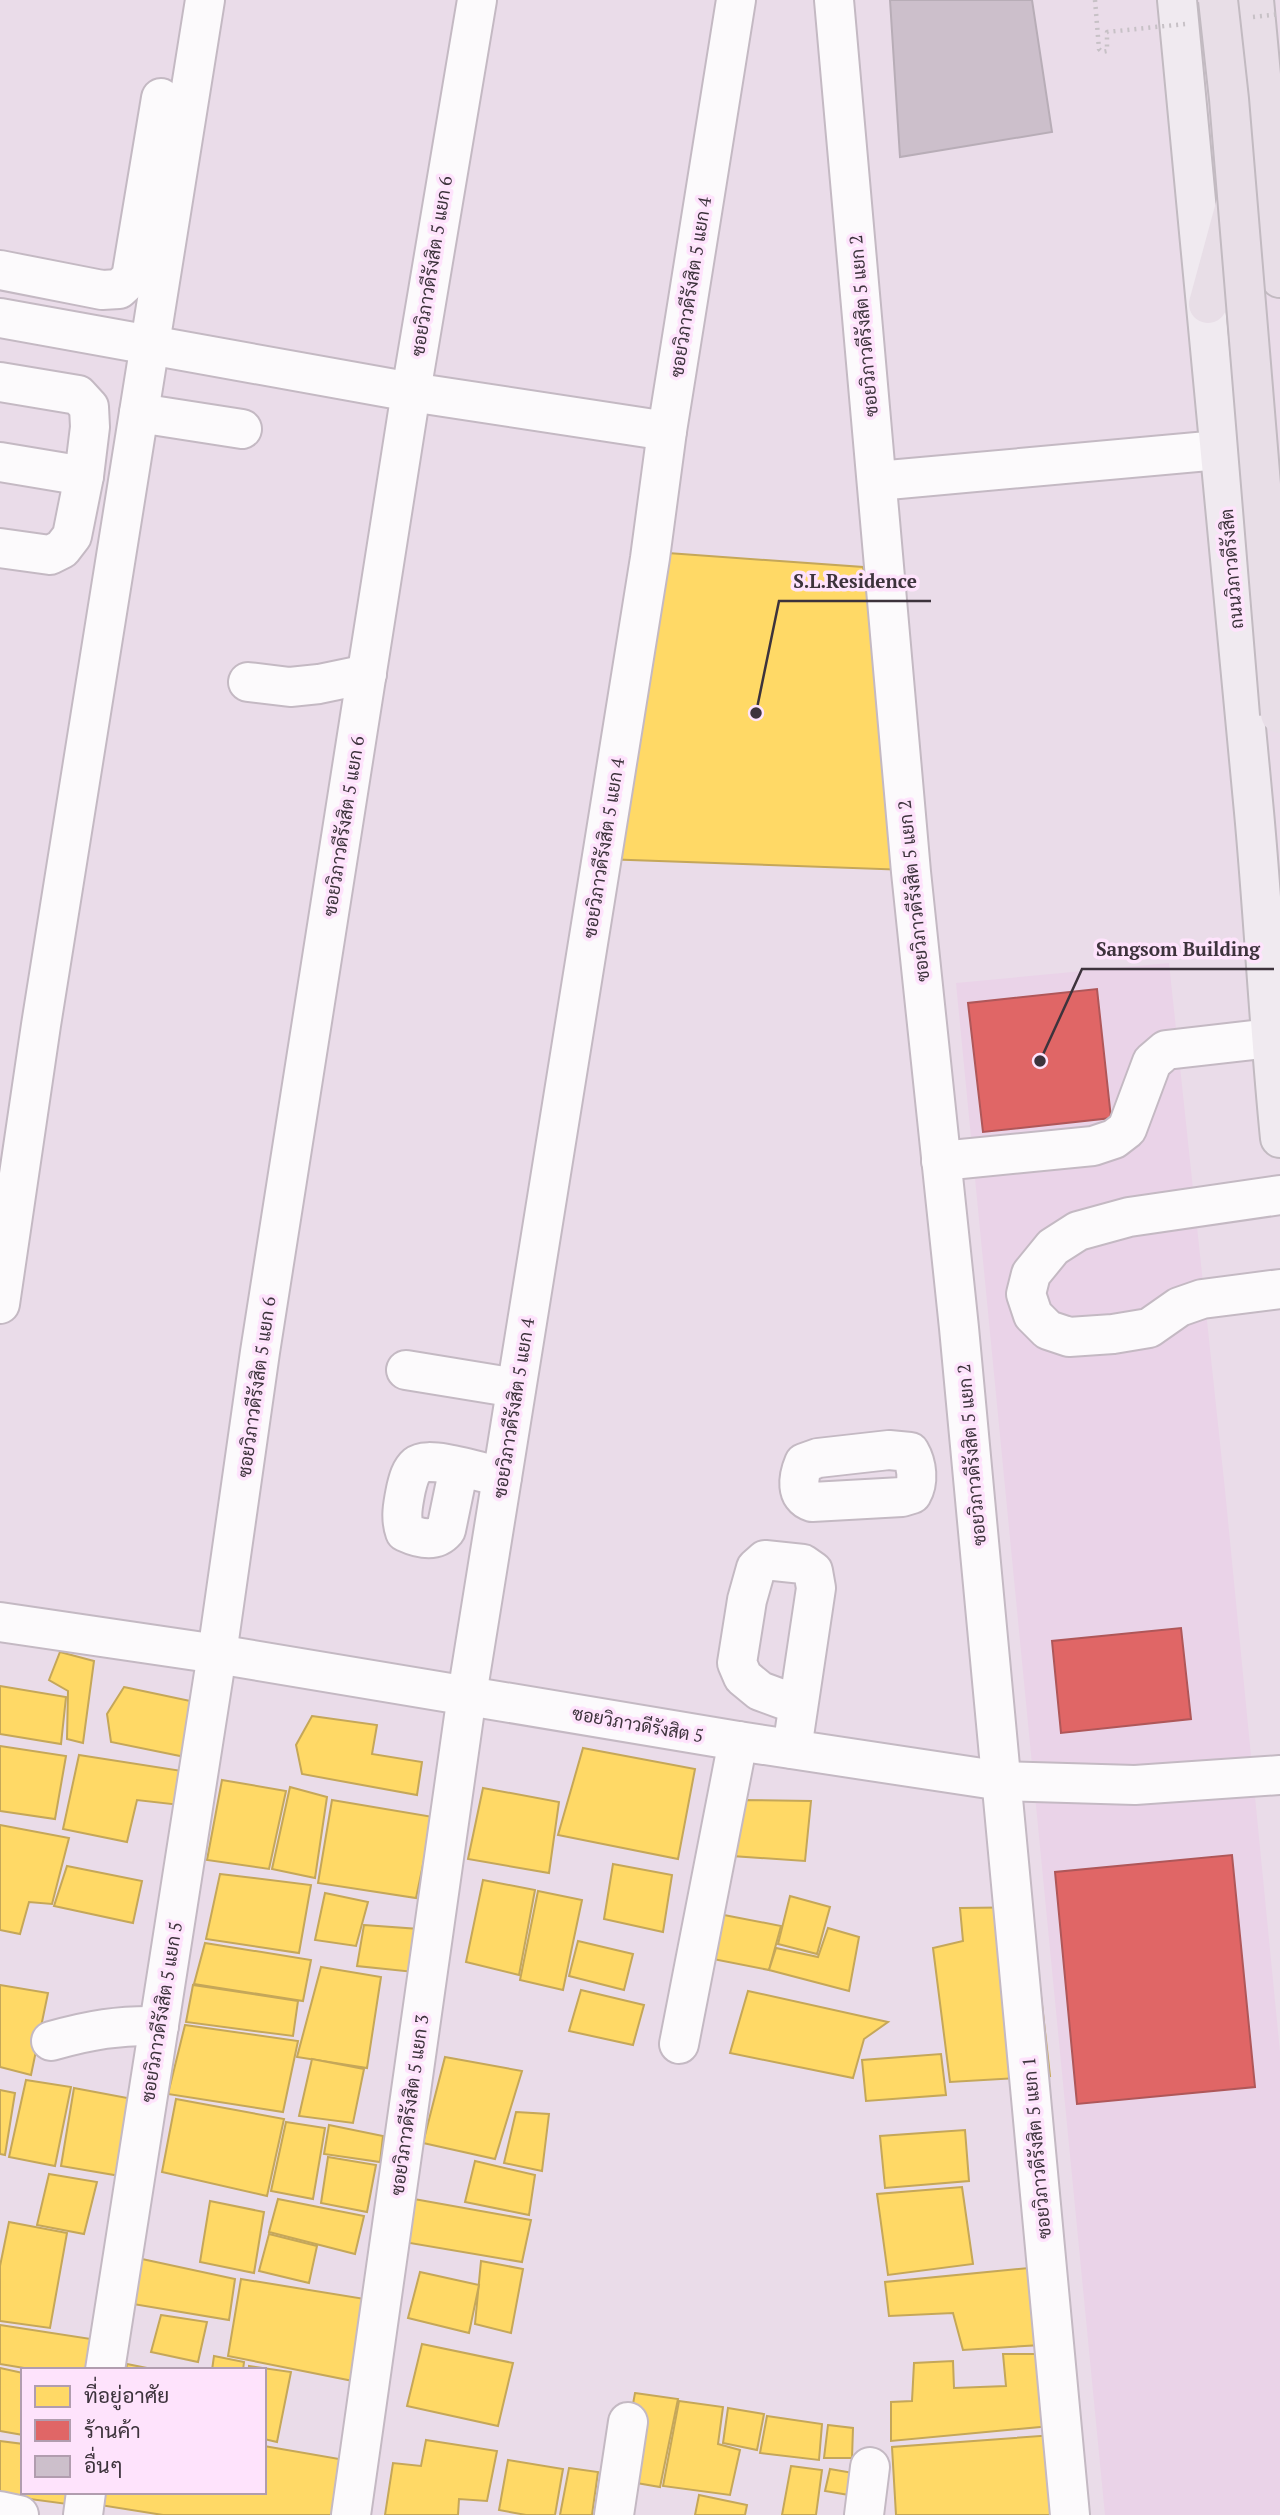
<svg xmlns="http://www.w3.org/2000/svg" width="1280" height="2515" viewBox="0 0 1280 2515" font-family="'PT Serif',Sarabun,serif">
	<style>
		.built { fill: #ead3e8 }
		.homes { fill: #ffd966; stroke: #c5a759; stroke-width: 2 }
		.shops { fill: #e06666; stroke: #af5759; stroke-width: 2 }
		.building { fill: #ccbfcb; stroke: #b8adb7; stroke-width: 2 }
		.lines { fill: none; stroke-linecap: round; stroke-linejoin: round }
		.minor-casing { stroke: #c4b9c3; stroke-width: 42 }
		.major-casing { stroke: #c2bac1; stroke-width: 42 }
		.highway-casing { stroke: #c2bac1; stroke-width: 42 }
		.minor { stroke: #fcfafc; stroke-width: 38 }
		.major { stroke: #f0eaf0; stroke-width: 38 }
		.highway { stroke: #e8dee7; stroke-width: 38 }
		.highway-bridge-casing { stroke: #c2bac1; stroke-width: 42; stroke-linecap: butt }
		.path-bridge { stroke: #c7c1c6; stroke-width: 4.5; stroke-dasharray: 2 5; stroke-linecap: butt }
		.highway-bridge { stroke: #e8dee7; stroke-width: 38 }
		.labels { text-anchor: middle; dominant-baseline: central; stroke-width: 7; stroke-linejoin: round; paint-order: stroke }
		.street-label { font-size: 18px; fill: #3d333c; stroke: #fee3fc }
		.leader { fill: none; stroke: #3d333c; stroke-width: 2.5 }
		.callout-dot { fill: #3d333c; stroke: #fee3fc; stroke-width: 2.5 }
		.callout-label { font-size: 19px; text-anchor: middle; font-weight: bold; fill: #3d333c; stroke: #fee3fc; stroke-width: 7; stroke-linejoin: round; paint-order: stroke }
	</style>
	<rect width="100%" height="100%" fill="#eadce9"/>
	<path class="built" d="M1169,963L1225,1490L1280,2052V2515H1105L956,983Z"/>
	<g class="homes">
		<path d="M654,552L863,567L908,870L603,859Z"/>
		<path d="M60,1652L94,1661L83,1743L67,1739L68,1691L49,1680Z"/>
		<path d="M0,1686L66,1697L61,1744L0,1734Z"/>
		<path d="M124,1687L195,1702L185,1757L111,1742L107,1714Z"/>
		<path d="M312,1716L377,1725L372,1754L422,1762L417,1795L302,1774L296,1745Z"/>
		<path d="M0,1746L66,1756L55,1819L0,1811Z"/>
		<path d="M583,1748L695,1769L678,1859L558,1835Z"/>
		<path d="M79,1755L182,1771L180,1805L137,1800L127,1842L63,1829Z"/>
		<path d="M222,1780L286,1791L269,1869L207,1860Z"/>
		<path d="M290,1787L327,1797L315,1878L272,1869Z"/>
		<path d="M483,1788L559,1802L549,1873L468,1859Z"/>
		<path d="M332,1800L433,1817L416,1898L318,1883Z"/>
		<path d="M738,1800L811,1801L805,1861L732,1856Z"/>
		<path d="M0,1825L69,1838L52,1904L29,1902L20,1934L0,1930Z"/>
		<path d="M613,1864L672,1875L663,1932L604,1919Z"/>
		<path d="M67,1866L142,1881L133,1923L54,1906Z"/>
		<path d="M220,1874L311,1885L299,1953L206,1939Z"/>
		<path d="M483,1880L535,1890L519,1975L466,1962Z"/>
		<path d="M538,1891L582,1900L563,1990L520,1980Z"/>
		<path d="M325,1893L368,1902L356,1946L315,1940Z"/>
		<path d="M790,1896L830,1907L817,1954L778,1944Z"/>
		<path d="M1031,1907L1050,2076L950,2082L933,1948L963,1941L960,1908Z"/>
		<path d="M724,1915L781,1926L769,1970L713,1959Z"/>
		<path d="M364,1925L419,1929L414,1972L357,1966Z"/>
		<path d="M828,1928L859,1937L849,1991L769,1970L776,1948L818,1957Z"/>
		<path d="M578,1941L633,1954L624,1990L569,1976Z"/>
		<path d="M205,1943L311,1960L303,2001L194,1984Z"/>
		<path d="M321,1967L381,1977L367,2068L297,2057Z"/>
		<path d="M0,1985L48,1993L31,2075L0,2067Z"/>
		<path d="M193,1985L298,2001L293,2036L186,2022Z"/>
		<path d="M581,1990L644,2005L633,2045L569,2031Z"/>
		<path d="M748,1991L888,2022L864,2039L853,2078L730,2053Z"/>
		<path d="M185,2025L298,2041L283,2112L168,2094Z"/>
		<path d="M941,2054L946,2095L866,2101L862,2060Z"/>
		<path d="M445,2057L522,2071L495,2159L423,2143Z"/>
		<path d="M312,2059L364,2069L353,2123L299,2116Z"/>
		<path d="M26,2080L71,2087L55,2166L9,2157Z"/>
		<path d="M74,2088L138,2100L126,2177L61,2166Z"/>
		<path d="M0,2090L15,2093L5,2155L0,2154Z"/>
		<path d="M176,2099L284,2119L267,2196L162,2172Z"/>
		<path d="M516,2112L549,2114L542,2171L504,2163Z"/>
		<path d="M286,2122L325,2128L313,2199L271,2191Z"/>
		<path d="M329,2125L383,2136L380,2162L324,2154Z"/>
		<path d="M965,2130L969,2181L885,2188L880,2136Z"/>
		<path d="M328,2157L376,2165L367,2212L321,2203Z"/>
		<path d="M475,2161L535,2175L529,2215L465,2202Z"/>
		<path d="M49,2174L97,2182L84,2234L37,2225Z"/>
		<path d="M962,2187L973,2264L888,2275L877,2194Z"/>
		<path d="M278,2199L364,2216L355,2254L269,2232Z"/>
		<path d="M414,2199L531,2220L522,2262L404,2242Z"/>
		<path d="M210,2201L264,2212L254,2273L200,2262Z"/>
		<path d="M9,2222L67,2233L50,2328L0,2321V2266Z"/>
		<path d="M269,2234L317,2246L309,2283L259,2271Z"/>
		<path d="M142,2259L235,2279L229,2320L133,2304Z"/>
		<path d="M481,2261L523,2269L511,2333L475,2324Z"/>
		<path d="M1039,2267L1041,2345L963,2350L953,2313L889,2316L885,2282Z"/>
		<path d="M420,2272L479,2285L469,2333L408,2318Z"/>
		<path d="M241,2279L371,2300L358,2382L228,2356Z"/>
		<path d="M161,2315L207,2322L198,2362L151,2352Z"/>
		<path d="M0,2325L104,2341L99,2370H36L0,2364Z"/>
		<path d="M422,2344L513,2363L498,2426L407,2406Z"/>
		<path d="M1003,2354H1045L1051,2426L891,2441V2402L912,2401L914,2363L953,2361L954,2388L1006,2386Z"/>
		<path d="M214,2356L244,2362L243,2370H212Z"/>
		<path d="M127,2364L157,2370H126Z"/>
		<path d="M249,2366L291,2372L277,2442L264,2439V2370H249Z"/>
		<path d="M0,2368L23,2373V2435L0,2431Z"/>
		<path d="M635,2393L678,2399L660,2487L619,2480Z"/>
		<path d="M679,2401L723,2407L718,2444L740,2450L730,2495L663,2486Z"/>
		<path d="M728,2408L764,2414L757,2450L723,2443Z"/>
		<path d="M767,2416L822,2424L819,2460L760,2453Z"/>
		<path d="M828,2425L853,2428L852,2458H824Z"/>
		<path d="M1054,2435L1060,2515H896L892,2447Z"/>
		<path d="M426,2440L497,2451L487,2501L459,2499L458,2515H385L393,2463L421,2466Z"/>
		<path d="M0,2441L23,2444V2492H69L67,2504L0,2495Z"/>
		<path d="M264,2446L345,2460L337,2515H163L100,2505L103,2492H264Z"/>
		<path d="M508,2460L563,2469L555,2515H526L499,2510Z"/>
		<path d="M791,2466L822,2470L816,2515H782Z"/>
		<path d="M569,2468L598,2472L592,2515H560Z"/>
		<path d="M830,2469L859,2474L855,2496L825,2491Z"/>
		<path d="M699,2495L747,2505L745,2515H695Z"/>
	</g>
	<g class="shops">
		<path d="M1097,989L1111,1118L983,1132L968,1003Z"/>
		<path d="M1181,1628L1191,1719L1061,1733L1052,1641Z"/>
		<path d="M1232,1855L1255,2087L1077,2104L1055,1872Z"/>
	</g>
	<path class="building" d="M890,0H1032L1052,132L900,157Z"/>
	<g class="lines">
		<defs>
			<g id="minor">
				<path d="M834,0L911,872L959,1328L1070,2515"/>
				<path d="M0,270L102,290L119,289L131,278L161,98"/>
				<path d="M0,318L411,392L667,431"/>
				<path d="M0,382L78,395L89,407L90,427L84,476L72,536L62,549L50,555L0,548"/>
				<path d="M139,413L242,429"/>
				<path d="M0,462L84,476"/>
				<path d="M877,481L1219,450"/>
				<path d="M248,682L290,687L319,684L367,674"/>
				<path d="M941,1161L1093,1146L1114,1139L1127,1129L1152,1062L1166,1050L1270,1038"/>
				<path d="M1280,1195L1129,1217L1078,1231L1053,1247L1031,1274L1026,1294L1033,1315L1048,1330L1069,1337L1113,1334L1149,1328L1179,1307L1202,1299L1280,1289"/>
				<path d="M0,1304L41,1025L205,0"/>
				<path d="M406,1370L516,1388"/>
				<path d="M889,1450L910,1452C917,1464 919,1482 912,1494L902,1497L812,1502C795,1497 798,1477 804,1463L818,1458Z"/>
				<path d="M459,1467L446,1530C435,1543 418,1538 405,1532C400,1518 403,1504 406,1489C408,1481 410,1471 417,1465C429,1455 486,1474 502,1477"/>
				<path d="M0,1622L217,1654L738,1741L1002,1781L1135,1785L1280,1775"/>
				<path d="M792,1749L816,1588L813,1571L803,1564L765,1560L756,1568L747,1600L737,1663L743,1677L760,1691L798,1705"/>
				<path d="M51,2041C90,2030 119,2025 159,2026"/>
				<path d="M679,2044L738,1741"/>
				<path d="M105,2370L217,1654L260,1352L411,392L477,0"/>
				<path d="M0,2511L19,2515"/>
				<path d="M83,2515L86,2492"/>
				<path d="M351,2515L467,1695L650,558L667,431L736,0"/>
				<path d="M614,2515L628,2422"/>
				<path d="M864,2515L870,2467"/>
			</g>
			<path id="major" d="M1177,0C1205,270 1229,541 1254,812C1264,920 1269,1029 1280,1138"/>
			<g id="highway">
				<path d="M1254,0L1280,278"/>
				<path d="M1208,304L1236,201"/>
			</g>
		</defs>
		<use href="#minor" class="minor-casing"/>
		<use href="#major" class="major-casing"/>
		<use href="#highway" class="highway-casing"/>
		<use href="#minor" class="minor"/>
		<use href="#major" class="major"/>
		<use href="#highway" class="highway"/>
		<defs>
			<path id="highway-bridge" d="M1218,0L1229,99L1280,714"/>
		</defs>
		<use href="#highway-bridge" class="highway-bridge-casing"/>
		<g class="path-bridge">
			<path d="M1095,0L1099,49L1102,52L1107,51V32L1185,24"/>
			<path d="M1253,17L1280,14"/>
		</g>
		<use href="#highway-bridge" class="highway-bridge"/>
	</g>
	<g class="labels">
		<g class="street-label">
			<text transform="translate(431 266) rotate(-81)">ซอยวิภาวดีรังสิต 5 แยก 6</text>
			<text transform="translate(690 287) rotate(-81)">ซอยวิภาวดีรังสิต 5 แยก 4</text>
			<text transform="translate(863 326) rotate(-95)">ซอยวิภาวดีรังสิต 5 แยก 2</text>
			<text transform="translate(1231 569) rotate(-95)">ถนนวิภาวดีรังสิต</text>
			<text transform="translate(343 826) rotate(-81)">ซอยวิภาวดีรังสิต 5 แยก 6</text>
			<text transform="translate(603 848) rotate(-81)">ซอยวิภาวดีรังสิต 5 แยก 4</text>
			<text transform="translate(913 891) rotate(-96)">ซอยวิภาวดีรังสิต 5 แยก 2</text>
			<text transform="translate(256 1387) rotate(-82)">ซอยวิภาวดีรังสิต 5 แยก 6</text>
			<text transform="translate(513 1408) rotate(-81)">ซอยวิภาวดีรังสิต 5 แยก 4</text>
			<text transform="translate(971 1455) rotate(-95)">ซอยวิภาวดีรังสิต 5 แยก 2</text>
			<text transform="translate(638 1724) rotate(10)">ซอยวิภาวดีรังสิต 5</text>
			<text transform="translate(161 2012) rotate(-81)">ซอยวิภาวดีรังสิต 5 แยก 5</text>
			<text transform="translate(409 2105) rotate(-82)">ซอยวิภาวดีรังสิต 5 แยก 3</text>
			<text transform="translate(1036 2148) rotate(-95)">ซอยวิภาวดีรังสิต 5 แยก 1</text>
		</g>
	</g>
	<path class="leader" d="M756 713L779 601H931M1040 1061L1082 969H1274"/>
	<g class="callout-dot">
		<circle cx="756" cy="713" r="7"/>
		<circle cx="1040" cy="1061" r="7"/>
	</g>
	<g class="callout-label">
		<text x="855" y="588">S.L.Residence</text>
		<text x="1178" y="956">Sangsom Building</text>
	</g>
	<rect x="21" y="2368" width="245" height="126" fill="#fee3fc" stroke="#b19daf" stroke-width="2"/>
	<rect x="35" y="2386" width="35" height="21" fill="#ffd966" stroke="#b19daf" stroke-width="2"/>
	<text x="84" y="2403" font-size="21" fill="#3d333c">ที่อยู่อาศัย</text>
	<rect x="35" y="2420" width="35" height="21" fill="#e06666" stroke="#b19daf" stroke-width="2"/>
	<text x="84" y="2438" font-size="21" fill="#3d333c">ร้านค้า</text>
	<rect x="35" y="2456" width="35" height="21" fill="#ccbfcb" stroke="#b19daf" stroke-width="2"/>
	<text x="84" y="2473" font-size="21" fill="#3d333c">อื่นๆ</text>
</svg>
